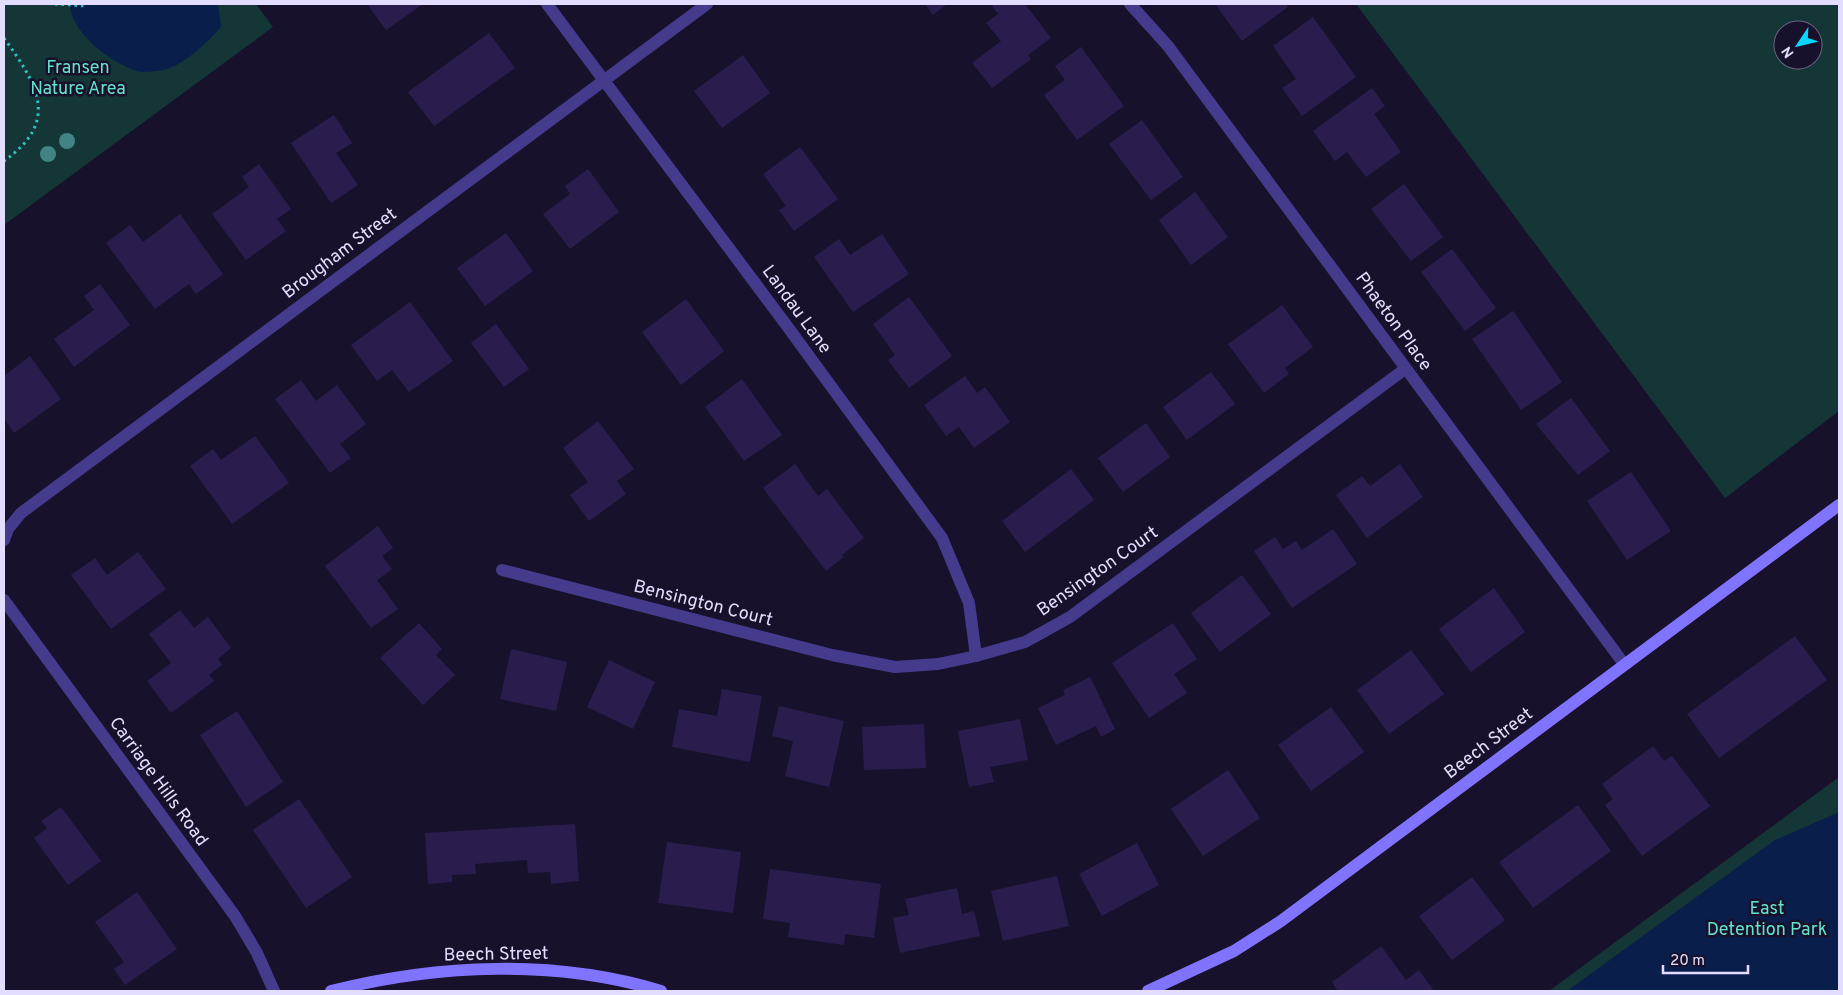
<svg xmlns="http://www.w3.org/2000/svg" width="1843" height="995" viewBox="0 0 1843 995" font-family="Overpass,sans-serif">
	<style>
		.green { fill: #143637; fill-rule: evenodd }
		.water { fill: #0a1e4c }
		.building { fill: #2a1d4e }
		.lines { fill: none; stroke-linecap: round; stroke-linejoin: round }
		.path { stroke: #2fc0c1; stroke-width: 3; stroke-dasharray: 2.5 4; stroke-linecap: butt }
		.street { stroke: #443b8c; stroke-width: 12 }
		.secondary { stroke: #8074ff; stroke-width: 12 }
		.tree { fill: #428484 }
		.labels { text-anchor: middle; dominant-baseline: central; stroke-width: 5; stroke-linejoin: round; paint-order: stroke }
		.park-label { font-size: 18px; fill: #64e3cc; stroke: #18112c }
		.street-label { font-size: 18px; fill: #e3ddff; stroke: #18112c }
	</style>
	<rect width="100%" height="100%" fill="#18112c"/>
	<g class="green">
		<path d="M4,4H256L273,27L4,225Z"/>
		<path d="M1356,4H1839V411L1725,498ZM1783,30H1813V60H1783Z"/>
		<path d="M1839,777V991H1549Z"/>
	</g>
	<g class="water">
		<path d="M70,4H218L221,27C209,41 182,67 163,70C156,71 143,73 137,71C112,64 70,32 70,4Z"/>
		<path d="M1839,812V991H1567L1775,840Z"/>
	</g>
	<g class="building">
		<path d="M367,4H423L386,30Z"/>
		<path d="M925,4H947L933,15Z"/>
		<path d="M995,4H1025L1051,38L1028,55L1031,59L992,88L972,63L1001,41L986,23L998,14L992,6Z"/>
		<path d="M1215,4H1286L1288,7L1242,41Z"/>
		<path d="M1313,17L1356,77L1302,116L1282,88L1296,79L1273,46Z"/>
		<path d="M489,33L515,68L434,126L408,92Z"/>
		<path d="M1081,47L1124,106L1077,140L1044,95L1065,80L1055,66Z"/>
		<path d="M743,55L770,93L722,128L694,91Z"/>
		<path d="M1372,88L1385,106L1374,114L1401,152L1366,177L1347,152L1335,161L1313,131Z"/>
		<path d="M334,115L352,143L336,153L358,185L331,203L291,143Z"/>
		<path d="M1142,120L1183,177L1151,200L1109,144Z"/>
		<path d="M800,147L838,199L794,231L779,210L786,206L763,174Z"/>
		<path d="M259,164L291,209L277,219L286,231L246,260L212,214L249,187L242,177Z"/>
		<path d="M588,169L619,212L570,249L543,214L570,194L565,186Z"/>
		<path d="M1404,184L1443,237L1411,261L1371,209Z"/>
		<path d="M1195,192L1228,237L1191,265L1159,220Z"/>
		<path d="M180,214L223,274L196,294L189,284L155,309L106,243L130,225L143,242Z"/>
		<path d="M506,233L533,271L485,306L457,268Z"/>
		<path d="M882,234L909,274L853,312L814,257L839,239L850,255Z"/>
		<path d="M1452,249L1496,308L1465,331L1421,272Z"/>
		<path d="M100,284L130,325L74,367L54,339L94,310L84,296Z"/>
		<path d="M909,297L952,356L909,388L888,360L895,355L873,324Z"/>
		<path d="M686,299L724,351L681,385L642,332Z"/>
		<path d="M410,302L453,361L409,392L392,370L377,381L351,345Z"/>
		<path d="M1282,305L1313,347L1285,368L1289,374L1264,393L1228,344Z"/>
		<path d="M1513,311L1562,382L1521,410L1472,339Z"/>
		<path d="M496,324L529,369L504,387L471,343Z"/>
		<path d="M30,356L61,399L14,433L4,418V376Z"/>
		<path d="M1211,372L1235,404L1187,440L1163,407Z"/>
		<path d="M965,376L977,393L985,387L1010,422L974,448L959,427L946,436L924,405Z"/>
		<path d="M742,379L782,435L744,461L705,407Z"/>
		<path d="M301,380L316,401L337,385L366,424L340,444L351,458L330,473L275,399Z"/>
		<path d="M1571,398L1610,451L1578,475L1536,424Z"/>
		<path d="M598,421L634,469L617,481L626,494L589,521L570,495L588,482L563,448Z"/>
		<path d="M1146,423L1170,457L1123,492L1098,458Z"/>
		<path d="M255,436L289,483L232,524L190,466L213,449L221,460Z"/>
		<path d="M795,464L818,496L827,489L864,538L842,555L844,557L826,571L763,488Z"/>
		<path d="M1400,464L1423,497L1367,538L1336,495L1362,476L1370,486Z"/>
		<path d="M1071,469L1094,500L1025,552L1002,521Z"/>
		<path d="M1631,472L1671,531L1627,560L1587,501Z"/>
		<path d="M378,526L393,548L382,556L392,569L377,580L398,609L371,628L325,566Z"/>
		<path d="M1333,529L1357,564L1292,608L1254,551L1275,537L1283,549L1296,541L1302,550Z"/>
		<path d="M138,552L166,589L111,629L71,575L95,558L107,575Z"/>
		<path d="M1242,575L1271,614L1220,652L1191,613Z"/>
		<path d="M1494,588L1525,632L1471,672L1439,629Z"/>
		<path d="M180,610L194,628L208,617L231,648L218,659L222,665L209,675L214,681L171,713L147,681L171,663L149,634Z"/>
		<path d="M419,623L442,649L436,655L455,675L423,705L380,658Z"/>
		<path d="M1173,623L1197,659L1174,674L1187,693L1149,718L1112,663Z"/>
		<path d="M1795,636L1827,680L1719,758L1687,714Z"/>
		<path d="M511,649L567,662L556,711L500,699Z"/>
		<path d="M1411,650L1444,694L1389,734L1357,690Z"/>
		<path d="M609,660L655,682L633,729L587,707Z"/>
		<path d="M1090,677L1115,729L1101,737L1096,726L1056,745L1038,708L1065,695L1063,690Z"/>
		<path d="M722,689L762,696L750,762L672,747L679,709L717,716Z"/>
		<path d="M779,706L844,721L829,787L785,776L793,741L772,736Z"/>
		<path d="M1331,707L1364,752L1311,791L1278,745Z"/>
		<path d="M237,711L283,782L246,807L200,735Z"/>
		<path d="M1020,719L1028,760L990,767L994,782L969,787L958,731Z"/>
		<path d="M924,724L926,768L864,770L862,727Z"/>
		<path d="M1653,746L1664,761L1672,756L1710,806L1642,856L1605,805L1613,799L1602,784Z"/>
		<path d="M1228,770L1260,818L1203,856L1171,809Z"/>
		<path d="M299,799L352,877L306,908L253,830Z"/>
		<path d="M1578,805L1611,851L1533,908L1499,862Z"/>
		<path d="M61,807L101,861L68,885L34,838L47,828L41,821Z"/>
		<path d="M575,824L579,881L551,884L550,872L528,873L527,860L475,864L476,874L452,875V882L428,884L425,833Z"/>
		<path d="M667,842L741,852L733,913L658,903Z"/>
		<path d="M1137,843L1159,885L1102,916L1079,874Z"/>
		<path d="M770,869L881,884L874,938L845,934L844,945L788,937L790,923L763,919Z"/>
		<path d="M1057,876L1069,926L1003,941L991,891Z"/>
		<path d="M1472,877L1505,920L1452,960L1419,916Z"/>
		<path d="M957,888L962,914L974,911L980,936L900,953L893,918L909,915L905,899Z"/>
		<path d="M137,892L177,949L125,985L114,969L124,962L95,922Z"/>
		<path d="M1381,946L1406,980L1419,970L1434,991H1338L1332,982Z"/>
	</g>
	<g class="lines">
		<g class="path">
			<path d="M55,4L86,6"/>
			<path d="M4,38C37,84 61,121 4,161"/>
		</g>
		<g class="street">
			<path d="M547,4L787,326L942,538L969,603L976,656"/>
			<path d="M1130,4L1168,46L1624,664"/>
			<path d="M4,540L8,529L21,513L707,4"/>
			<path d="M502,570L832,655L895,667L938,664L976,656L1025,642L1070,617L1405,369"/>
			<path d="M4,600L235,916L257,953L274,991"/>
		</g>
		<g class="secondary">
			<path d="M331,991C438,964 555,959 661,991"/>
			<path d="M1148,991L1234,951L1281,921L1839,505"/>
		</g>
	</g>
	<g class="tree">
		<circle cx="67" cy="141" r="8"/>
		<circle cx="48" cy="154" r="8"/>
	</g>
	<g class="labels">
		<g class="park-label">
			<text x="78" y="68">Fransen<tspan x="78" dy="21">Nature Area</tspan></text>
			<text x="1767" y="909">East<tspan x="1767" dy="21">Detention Park</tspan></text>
		</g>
		<g class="street-label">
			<text transform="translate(340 254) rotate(-37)">Brougham Street</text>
			<text transform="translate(796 310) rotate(54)">Landau Lane</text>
			<text transform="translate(1393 322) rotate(54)">Phaeton Place</text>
			<text transform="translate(1098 572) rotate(-35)">Bensington Court</text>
			<text transform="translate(703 604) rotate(14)">Bensington Court</text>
			<text transform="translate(1489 744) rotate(-37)">Beech Street</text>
			<text transform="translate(158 782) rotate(54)">Carriage Hills Road</text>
			<text transform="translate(496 955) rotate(-1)">Beech Street</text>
		</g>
	</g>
	<rect width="1843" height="995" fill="none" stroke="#e3ddff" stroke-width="10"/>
	<g transform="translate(1798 45) rotate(235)"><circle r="24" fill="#18112c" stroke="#696380"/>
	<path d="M0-4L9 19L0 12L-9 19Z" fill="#09d7ff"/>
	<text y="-8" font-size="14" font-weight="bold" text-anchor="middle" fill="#e3ddff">N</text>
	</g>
	<path d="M1663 965v8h85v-8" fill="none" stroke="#e3ddff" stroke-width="2.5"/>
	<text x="1670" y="965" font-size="15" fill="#e3ddff" stroke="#18112c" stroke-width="4" paint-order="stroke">20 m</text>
</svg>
